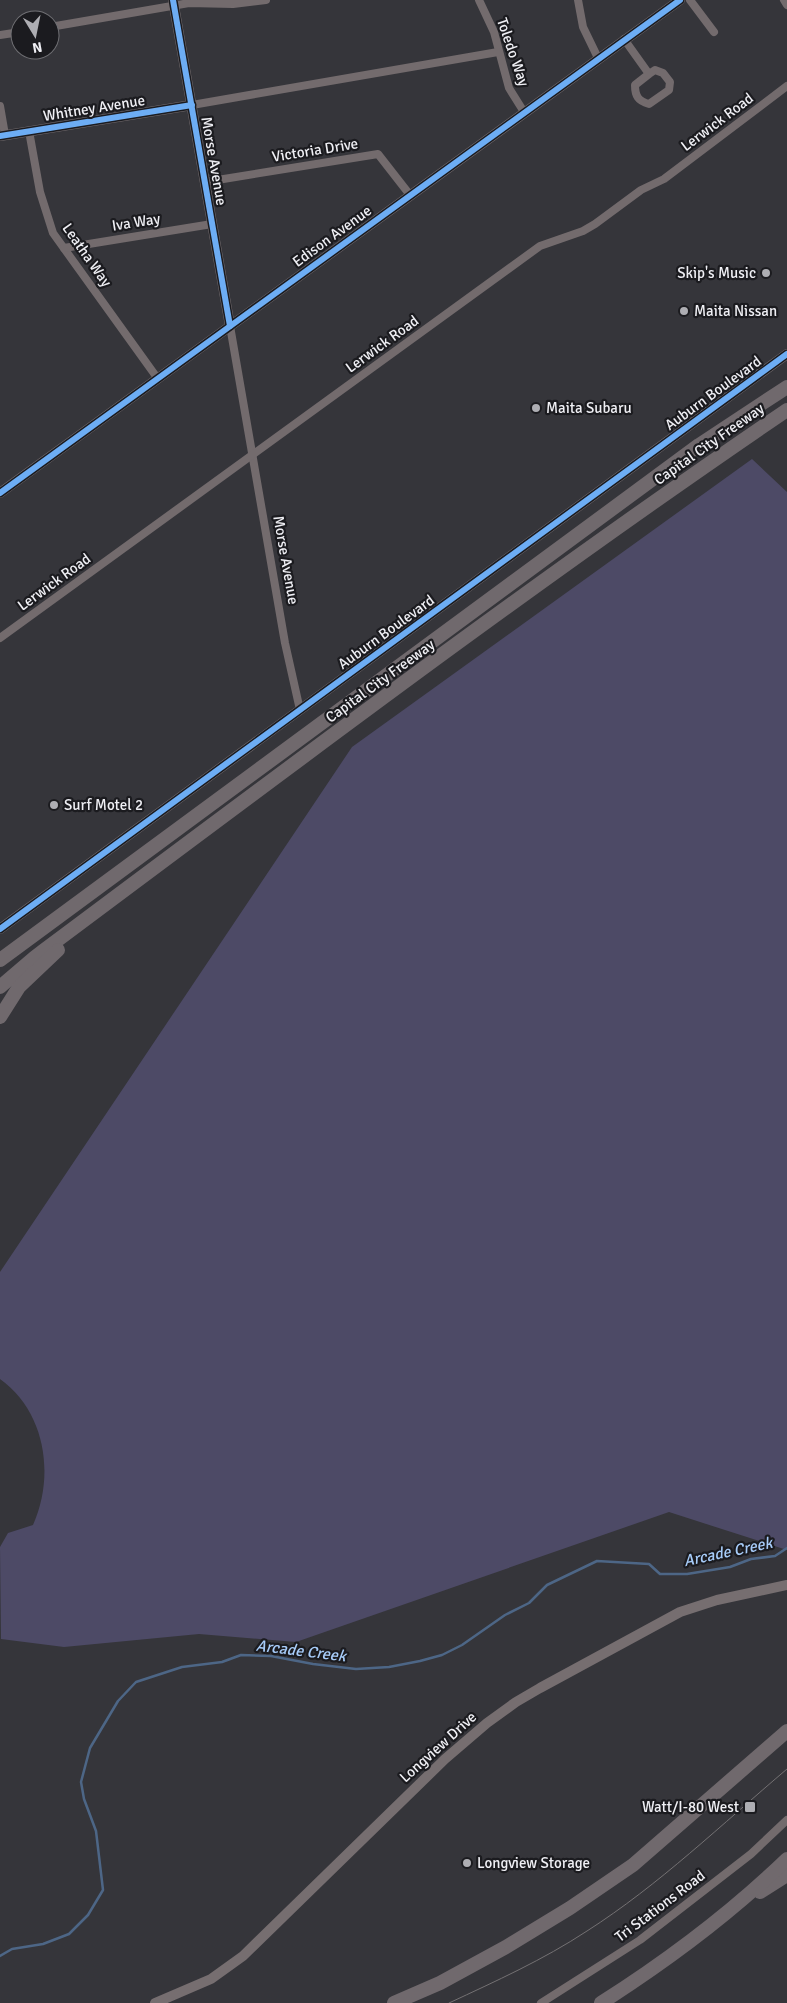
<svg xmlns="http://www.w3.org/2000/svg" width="787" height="2003" viewBox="0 0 787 2003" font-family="Signika,sans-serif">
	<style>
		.green { fill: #4d4a66 }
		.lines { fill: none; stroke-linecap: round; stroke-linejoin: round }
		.stream { stroke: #4d6686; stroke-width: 2.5 }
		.street { stroke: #736b6d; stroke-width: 8 }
		.secondary { stroke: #766e70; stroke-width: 10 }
		.highway { stroke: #70696d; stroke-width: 14 }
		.tram { stroke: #747173; stroke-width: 1 }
		.cycleway-casing { stroke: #1b1b1f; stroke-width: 9 }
		.cycleway { stroke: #6dadf4; stroke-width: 6 }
		.poi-dot { fill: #aeaeb3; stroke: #1b1b1f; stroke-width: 2 }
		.labels { text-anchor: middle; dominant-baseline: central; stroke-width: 4.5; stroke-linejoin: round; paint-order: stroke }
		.street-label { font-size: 15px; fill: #efeff4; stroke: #1b1b1f }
		.poi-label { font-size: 15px; fill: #efeff4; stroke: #1b1b1f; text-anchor: start }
		.water-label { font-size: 16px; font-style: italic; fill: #a7ccf9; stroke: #1b1b1f }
	</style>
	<rect width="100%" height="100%" fill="#35353a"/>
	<path class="green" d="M752,459L787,492V1550L669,1512L296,1642L199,1634L64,1647L1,1639L0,1547L8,1533L33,1525C55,1476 46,1412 0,1379V1272L352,747Z"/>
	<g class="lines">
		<path class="stream" d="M0,1956L12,1949L43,1944L69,1934L88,1915L103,1890L96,1831L84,1799L81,1782L90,1748L118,1701L136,1682L182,1667L222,1662L241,1655L271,1656L313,1664L356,1669L389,1667L420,1661L442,1655L462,1645L505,1615L529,1603L547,1585L597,1561L649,1564L660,1574H687L730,1567L751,1559L775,1556L787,1548"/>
		<g class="street">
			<path d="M479,0L494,32L509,88L524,112"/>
			<path d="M578,0L583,27L598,58"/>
			<path d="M690,0L714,32"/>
			<path d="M784,0L787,5"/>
			<path d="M50,27L189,3L233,4L266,0"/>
			<path d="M0,35L20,32"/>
			<path d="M624,39L649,74L635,85C635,96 638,101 649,104L669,90L670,82L663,73L655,70L649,74"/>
			<path d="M192,105L498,52"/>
			<path d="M0,106L5,135"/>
			<path d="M29,131L40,192L53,233L158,379"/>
			<path d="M205,182L378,154L410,195"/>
			<path d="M64,248L212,224"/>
			<path d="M230,326L285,643L300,710"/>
			<path d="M0,638L540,246L583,231L595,224L641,190L664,179L787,86"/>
			<path d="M541,2003L640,1940L751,1854L787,1820"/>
		</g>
		<g class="secondary">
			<path d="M173,0L230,326"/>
			<path d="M0,136L192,105"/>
			<path d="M0,493L680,0"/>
			<path d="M0,929L787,354"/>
			<path d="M155,2003L211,1979L243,1956L445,1759L487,1723L516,1702L540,1688L680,1612L717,1600L787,1585"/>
		</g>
		<g class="highway">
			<path d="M0,960L699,445L787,387"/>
			<path d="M0,987L35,957C283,772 531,584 787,410"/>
			<path d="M0,1017L19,987L58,950"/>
			<path d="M760,1892L787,1875"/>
			<path d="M394,2003L440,1983L506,1947L570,1908L633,1865L787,1731"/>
			<path d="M601,2003C667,1961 731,1913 787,1859"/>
		</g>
		<path class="tram" d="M449,2003C496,1981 543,1960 587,1931C659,1885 722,1824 787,1769"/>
		<defs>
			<g id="cycleway">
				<path d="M173,0L230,326"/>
				<path d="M0,136L192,105"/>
				<path d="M0,493L680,0"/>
				<path d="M0,929L787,354"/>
			</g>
		</defs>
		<use href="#cycleway" class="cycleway-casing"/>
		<use href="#cycleway" class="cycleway"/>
	</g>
	<g class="poi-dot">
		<circle cx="766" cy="273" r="5"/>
		<circle cx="684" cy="311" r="5"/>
		<circle cx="536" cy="408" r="5"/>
		<circle cx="54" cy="805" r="5"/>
		<rect x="744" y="1801" width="12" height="12" rx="2.5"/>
		<circle cx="467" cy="1863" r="5"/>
	</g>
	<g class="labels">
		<g class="street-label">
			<text transform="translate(513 52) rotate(71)">Toledo Way</text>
			<text transform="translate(94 108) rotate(-9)">Whitney Avenue</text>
			<text transform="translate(717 122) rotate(-37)">Lerwick Road</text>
			<text transform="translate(315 150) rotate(-9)">Victoria Drive</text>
			<text transform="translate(214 161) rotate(80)">Morse Avenue</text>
			<text transform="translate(136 222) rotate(-9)">Iva Way</text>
			<text transform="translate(332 236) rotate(-36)">Edison Avenue</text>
			<text transform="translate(87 255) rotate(55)">Leatha Way</text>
			<text transform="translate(382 344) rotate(-36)">Lerwick Road</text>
			<text transform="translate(713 393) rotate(-36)">Auburn Boulevard</text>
			<text transform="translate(709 444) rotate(-35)">Capital City Freeway</text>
			<text transform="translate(286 560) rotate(80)">Morse Avenue</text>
			<text transform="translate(54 582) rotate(-36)">Lerwick Road</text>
			<text transform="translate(386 632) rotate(-36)">Auburn Boulevard</text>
			<text transform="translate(380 681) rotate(-36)">Capital City Freeway</text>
			<text transform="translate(438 1747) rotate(-42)">Longview Drive</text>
			<text transform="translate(660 1906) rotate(-37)">Tri Stations Road</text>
		</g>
		<g class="poi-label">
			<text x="756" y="273" text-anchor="end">Skip's Music</text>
			<text x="694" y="311">Maita Nissan</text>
			<text x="546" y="408">Maita Subaru</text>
			<text x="64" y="805">Surf Motel 2</text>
			<text x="739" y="1807" text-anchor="end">Watt/I-80 West</text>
			<text x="477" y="1863">Longview Storage</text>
		</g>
		<g class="water-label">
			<text transform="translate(728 1552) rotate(-12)">Arcade Creek</text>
			<text transform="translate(301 1651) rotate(7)">Arcade Creek</text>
		</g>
	</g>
	<g transform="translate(35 35) rotate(170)"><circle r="24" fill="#1b1b1f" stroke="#707074"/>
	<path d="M0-4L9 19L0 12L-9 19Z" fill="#aeaeb3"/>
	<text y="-8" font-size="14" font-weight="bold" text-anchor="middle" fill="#efeff4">N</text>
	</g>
</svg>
